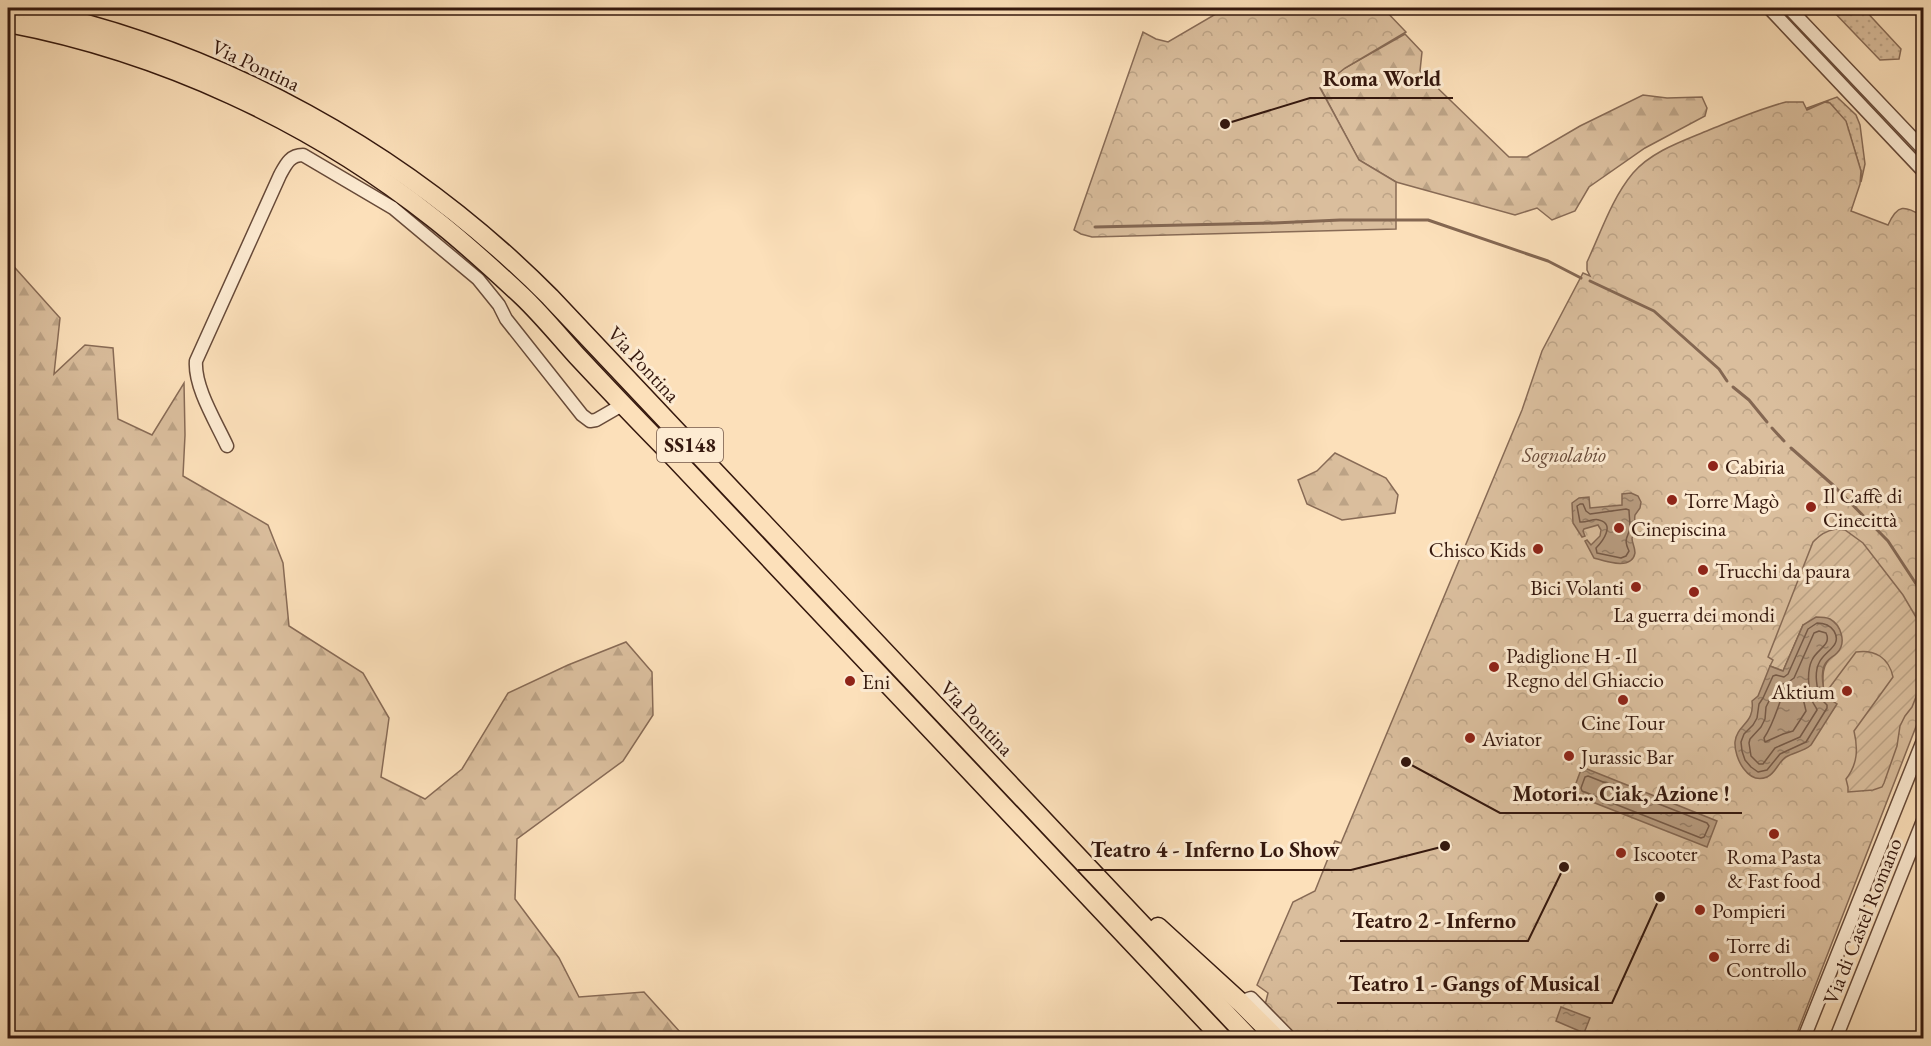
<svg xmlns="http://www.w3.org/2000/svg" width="1931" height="1046" viewBox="0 0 1931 1046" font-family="'EB Garamond',serif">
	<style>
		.grass { fill: url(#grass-dots); stroke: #886b56; stroke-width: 1.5 }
		.forest { fill: url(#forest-firs); stroke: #886b56; stroke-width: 1.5 }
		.park { fill: url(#park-crowns); stroke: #886b56; stroke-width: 1.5 }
		.garden { fill: url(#garden-furrows); stroke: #886b56; stroke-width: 1.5 }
		.water { fill: url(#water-ripples); stroke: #846752; stroke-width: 1.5 }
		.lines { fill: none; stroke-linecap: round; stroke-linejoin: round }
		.shore { stroke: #765a47; stroke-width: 1.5 }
		.stream { stroke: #846752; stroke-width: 3 }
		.minor-tunnel { stroke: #d4b898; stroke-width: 12; stroke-dasharray: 12 6; stroke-linecap: butt }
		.minor-casing { stroke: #674a39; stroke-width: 15 }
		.highway-casing { stroke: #35180e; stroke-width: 21 }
		.minor { stroke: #fdebd2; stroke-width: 12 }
		.highway { stroke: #fce0ba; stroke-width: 18 }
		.poi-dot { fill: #8f2418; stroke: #fdebd2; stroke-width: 2 }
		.labels { text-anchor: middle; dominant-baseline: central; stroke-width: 6; stroke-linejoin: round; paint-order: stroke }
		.shield { fill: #fdebd2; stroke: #715749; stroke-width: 1.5 }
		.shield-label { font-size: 20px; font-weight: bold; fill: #35180e }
		.street-label { font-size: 21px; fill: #35180e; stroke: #fdebd2 }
		.park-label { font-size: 21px; font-style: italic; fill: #674a39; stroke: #fdebd2 }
		.poi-label { font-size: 21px; fill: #35180e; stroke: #fdebd2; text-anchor: start }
		.leader { fill: none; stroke: #35180e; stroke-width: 2 }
		.callout-dot { fill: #35180e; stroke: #fdebd2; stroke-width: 2 }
		.callout-label { font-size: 22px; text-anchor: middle; font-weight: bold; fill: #35180e; stroke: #fdebd2; stroke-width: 6; stroke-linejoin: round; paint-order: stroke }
	</style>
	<defs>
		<pattern id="grass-dots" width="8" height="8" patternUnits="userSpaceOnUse" patternTransform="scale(1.5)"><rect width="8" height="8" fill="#dabe9d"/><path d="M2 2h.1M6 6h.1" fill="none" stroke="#bca386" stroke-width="1.8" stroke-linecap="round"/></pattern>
		<pattern id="forest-firs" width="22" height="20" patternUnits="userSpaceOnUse" patternTransform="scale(1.5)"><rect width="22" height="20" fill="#dabe9d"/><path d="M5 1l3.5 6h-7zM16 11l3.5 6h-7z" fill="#bca386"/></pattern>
		<pattern id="park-crowns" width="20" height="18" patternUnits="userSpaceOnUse" patternTransform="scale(1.5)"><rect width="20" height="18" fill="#dabe9d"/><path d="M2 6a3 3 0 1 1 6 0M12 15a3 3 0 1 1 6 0" fill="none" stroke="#bca386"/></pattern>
		<pattern id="garden-furrows" width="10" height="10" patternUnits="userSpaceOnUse" patternTransform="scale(1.5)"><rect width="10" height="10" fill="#dabe9d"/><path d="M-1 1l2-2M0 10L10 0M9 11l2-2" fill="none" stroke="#bca386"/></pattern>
		<pattern id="water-ripples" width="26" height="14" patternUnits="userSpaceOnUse" patternTransform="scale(1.5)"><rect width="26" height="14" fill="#b89c80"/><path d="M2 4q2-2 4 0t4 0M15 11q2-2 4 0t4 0" fill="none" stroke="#967e67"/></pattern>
	</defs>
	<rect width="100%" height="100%" fill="#fce0ba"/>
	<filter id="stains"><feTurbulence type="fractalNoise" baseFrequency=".00333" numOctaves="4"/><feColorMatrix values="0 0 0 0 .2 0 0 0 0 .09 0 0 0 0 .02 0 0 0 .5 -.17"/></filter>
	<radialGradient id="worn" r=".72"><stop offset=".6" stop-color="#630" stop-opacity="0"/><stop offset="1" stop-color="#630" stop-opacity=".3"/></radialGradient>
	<g class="grass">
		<path d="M1830,8H1863L1901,49L1899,59L1880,60Z"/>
		<path d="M1837,97L1856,115L1860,125L1865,164L1861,182V171L1846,122L1828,102L1807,110V108Z"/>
	</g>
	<g class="forest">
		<path d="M1405,34L1422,52L1420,71L1509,157H1527L1580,126L1643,95L1667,98L1702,97L1707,108L1705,116L1645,148L1589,187L1575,211L1552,220L1537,208L1515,215L1396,182L1359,160L1320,87L1345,68Z"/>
		<path d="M8,260L60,318L54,374L85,345L113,348L118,419L152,435L184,383L185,435L183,476L268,525L283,563L289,626L363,673L389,718L381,777L425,799L462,769L508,693L568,665L626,642L652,672L653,715L623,761L517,839L515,899L559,958L579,997L644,992L681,1033L682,1038H8Z"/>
		<path d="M1335,453L1386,478L1398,495L1395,513L1342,520L1307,504L1298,480L1317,471Z"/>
	</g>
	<g class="park">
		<path d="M1226,8H1383L1406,32L1345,68L1320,88L1359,160L1396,182V229L1092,237L1081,234L1074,230L1143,32L1156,39L1168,42Z"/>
		<path d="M1786,102H1803L1807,110L1825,102L1830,103L1846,121L1861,171L1860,184L1851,211L1888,225C1898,203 1904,206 1923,216L1924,706L1795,1038H1297L1265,1005L1268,993L1257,985L1293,902L1315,891L1335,841L1341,843L1522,410L1542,351L1583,273L1590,276L1587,270V262C1601,232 1612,198 1633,173C1652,151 1683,141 1709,130C1734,120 1759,109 1786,102Z"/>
	</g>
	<path class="garden" d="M1836,529L1845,530L1863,543L1903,595L1923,629V679L1912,707L1905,716L1900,726L1897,746L1884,783L1882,787L1873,790L1848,792V787L1846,779C1858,764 1858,748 1854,731L1893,677C1889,658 1875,649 1856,652L1824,695C1823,680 1820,667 1832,656L1803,625L1783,671L1770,666L1773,660L1768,657L1813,542C1820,535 1825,531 1836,529Z"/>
	<g class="water">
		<path d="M1631,493L1638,496L1641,502L1640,508L1635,515C1633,528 1640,523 1632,538C1632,543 1635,547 1635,553C1632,571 1605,561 1594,558L1585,541L1587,540L1591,545L1600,536L1601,530L1598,525L1584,529L1583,531L1585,536L1582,537L1573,523L1572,503L1579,498L1589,497L1590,508L1622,505V494Z"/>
		<path d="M1816,617C1821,617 1826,617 1830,619C1841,625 1847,643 1837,653C1832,658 1827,659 1824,666C1820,675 1824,686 1824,695L1837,704L1811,745C1803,752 1794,752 1786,757C1778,762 1776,773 1767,777C1748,785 1734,758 1735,742C1737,724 1755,724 1752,701L1758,696L1770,666L1783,671L1803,625Z"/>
		<path d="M1582,767L1717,821L1707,847L1572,794Z"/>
		<path d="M1561,1007L1590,1018L1584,1033L1556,1021Z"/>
	</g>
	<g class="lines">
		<g class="shore">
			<path d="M1580,504H1583L1586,511L1590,514L1626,509L1629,510C1629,515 1630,521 1630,526C1630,537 1622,536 1629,551L1626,556L1621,558L1597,553L1596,548C1602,542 1616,524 1599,520C1594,518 1586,523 1580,522L1577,506Z"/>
			<path d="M1817,623C1824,623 1830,625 1834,631C1843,646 1824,651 1819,663C1814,673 1817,686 1819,697L1827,705V708L1806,742L1780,754L1767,770L1758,772L1751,767L1745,760L1742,751L1741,742L1744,734L1753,725L1757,718L1759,704L1763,698L1773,676L1776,675L1784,677L1788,674L1808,629Z"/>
			<path d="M1819,631L1826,633C1832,645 1817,649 1812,660C1807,670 1808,687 1811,698C1812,703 1816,706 1817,710L1800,737L1775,748L1763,764H1759L1751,756L1749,743L1750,739L1761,727L1765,719L1766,707L1777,685L1787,683L1794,678L1814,633Z"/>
			<path d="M1798,688L1801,690L1806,711L1793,731L1783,734L1765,742L1764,738C1773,725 1777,709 1783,694Z"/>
			<path d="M1588,776L1707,823L1709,826L1704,837L1701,838L1582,791L1581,788L1585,777Z"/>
		</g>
		<g class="stream">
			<path d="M1095,227L1274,223L1340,220H1428L1548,261L1581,278"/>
			<path d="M1590,281L1654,311L1719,369L1727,381"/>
			<path d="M1733,387L1749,400L1767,422"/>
			<path d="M1772,428L1784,441"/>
			<path d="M1791,448L1833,485L1888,541L1924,596"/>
		</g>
		<path class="minor-tunnel" d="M1743,518L1745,514"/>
		<defs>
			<g id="minor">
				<path d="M1769,8L1924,172"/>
				<path d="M1789,8L1924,150"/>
				<path d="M227,446C216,422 194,387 196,361L280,175C286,164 290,155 303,155L393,208L478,279L499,305L506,319L582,415L590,421L596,420L622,405"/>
				<path d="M1240,1002L1251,998L1290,1038"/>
				<path d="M1804,1038L1924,738"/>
				<path d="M1836,1038L1924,818"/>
			</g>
			<g id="highway">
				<path d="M21,8C221,50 406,152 550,297L1249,1038"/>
				<path d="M8,23C161,52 311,121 433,218C464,242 493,269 522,296C541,314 559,336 577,356C607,388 637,420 668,451L1222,1038"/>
				<path d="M1158,927L1240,1002L1276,1038"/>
			</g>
		</defs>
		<use href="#minor" class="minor-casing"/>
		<use href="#highway" class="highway-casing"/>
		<use href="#minor" class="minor"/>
		<use href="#highway" class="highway"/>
	</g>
	<g class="poi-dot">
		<circle cx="1713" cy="466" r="6"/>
		<circle cx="1672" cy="500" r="6"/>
		<circle cx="1811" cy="507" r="6"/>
		<circle cx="1619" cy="528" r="6"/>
		<circle cx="1538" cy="549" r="6"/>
		<circle cx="1703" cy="570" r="6"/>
		<circle cx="1636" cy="587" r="6"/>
		<circle cx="1694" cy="592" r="6"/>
		<circle cx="1494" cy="667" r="6"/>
		<circle cx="850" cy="681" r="6"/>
		<circle cx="1847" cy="691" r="6"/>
		<circle cx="1623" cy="700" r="6"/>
		<circle cx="1470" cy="738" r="6"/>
		<circle cx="1569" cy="756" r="6"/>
		<circle cx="1774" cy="834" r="6"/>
		<circle cx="1621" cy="853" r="6"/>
		<circle cx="1700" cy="910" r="6"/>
		<circle cx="1714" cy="957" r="6"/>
	</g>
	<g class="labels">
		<rect class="shield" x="657" y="428" width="66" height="34" rx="4.5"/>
		<g class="shield-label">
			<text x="690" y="445">SS148</text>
		</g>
		<g class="street-label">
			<text transform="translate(256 65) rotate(25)">Via Pontina</text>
			<text transform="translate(644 364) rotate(47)">Via Pontina</text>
			<text transform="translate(977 718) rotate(46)">Via Pontina</text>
			<text transform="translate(1862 921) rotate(-68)">Via di Castel Romano</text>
		</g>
		<g class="park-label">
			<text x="1564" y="454">Sognolabio</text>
		</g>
		<g class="poi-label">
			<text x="1725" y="466">Cabiria</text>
			<text x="1823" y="495">Il Caffè di<tspan x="1823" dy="24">Cinecittà</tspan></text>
			<text x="1684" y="500">Torre Magò</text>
			<text x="1631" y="528">Cinepiscina</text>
			<text x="1526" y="549" text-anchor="end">Chisco Kids</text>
			<text x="1715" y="570">Trucchi da paura</text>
			<text x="1624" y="587" text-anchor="end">Bici Volanti</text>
			<text x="1694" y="614" text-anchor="middle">La guerra dei mondi</text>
			<text x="1506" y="655">Padiglione H - Il<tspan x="1506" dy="24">Regno del Ghiaccio</tspan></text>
			<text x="862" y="681">Eni</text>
			<text x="1835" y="691" text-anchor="end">Aktium</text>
			<text x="1623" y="722" text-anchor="middle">Cine Tour</text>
			<text x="1482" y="738">Aviator</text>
			<text x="1581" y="756">Jurassic Bar</text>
			<text x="1633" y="853">Iscooter</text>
			<text x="1774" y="856" text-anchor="middle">Roma Pasta<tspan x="1774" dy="24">&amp; Fast food</tspan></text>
			<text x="1712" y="910">Pompieri</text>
			<text x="1726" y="945">Torre di<tspan x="1726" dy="24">Controllo</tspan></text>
		</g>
	</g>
	<path class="leader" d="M1225 124L1310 98H1453M1406 762L1500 813H1742M1445 846L1351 870H1078M1564 867L1528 941H1340M1660 897L1612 1003H1337"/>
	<g class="callout-dot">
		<circle cx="1225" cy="124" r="6"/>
		<circle cx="1406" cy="762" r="6"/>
		<circle cx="1445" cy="846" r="6"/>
		<circle cx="1564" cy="867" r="6"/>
		<circle cx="1660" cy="897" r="6"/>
	</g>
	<g class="callout-label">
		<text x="1382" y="86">Roma World</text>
		<text x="1621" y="801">Motori... Ciak, Azione !</text>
		<text x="1215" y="857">Teatro 4 - Inferno Lo Show</text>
		<text x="1434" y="928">Teatro 2 - Inferno</text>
		<text x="1474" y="991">Teatro 1 - Gangs of Musical</text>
	</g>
	<rect width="1931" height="1046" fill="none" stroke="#fce0ba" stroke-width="30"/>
	<rect x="9" y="9" width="1913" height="1028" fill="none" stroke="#35180e" stroke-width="3"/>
	<rect x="15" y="15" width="1901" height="1016" fill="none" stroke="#35180e" stroke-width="1.5"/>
	<rect width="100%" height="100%" filter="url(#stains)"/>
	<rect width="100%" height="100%" fill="url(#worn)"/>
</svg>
